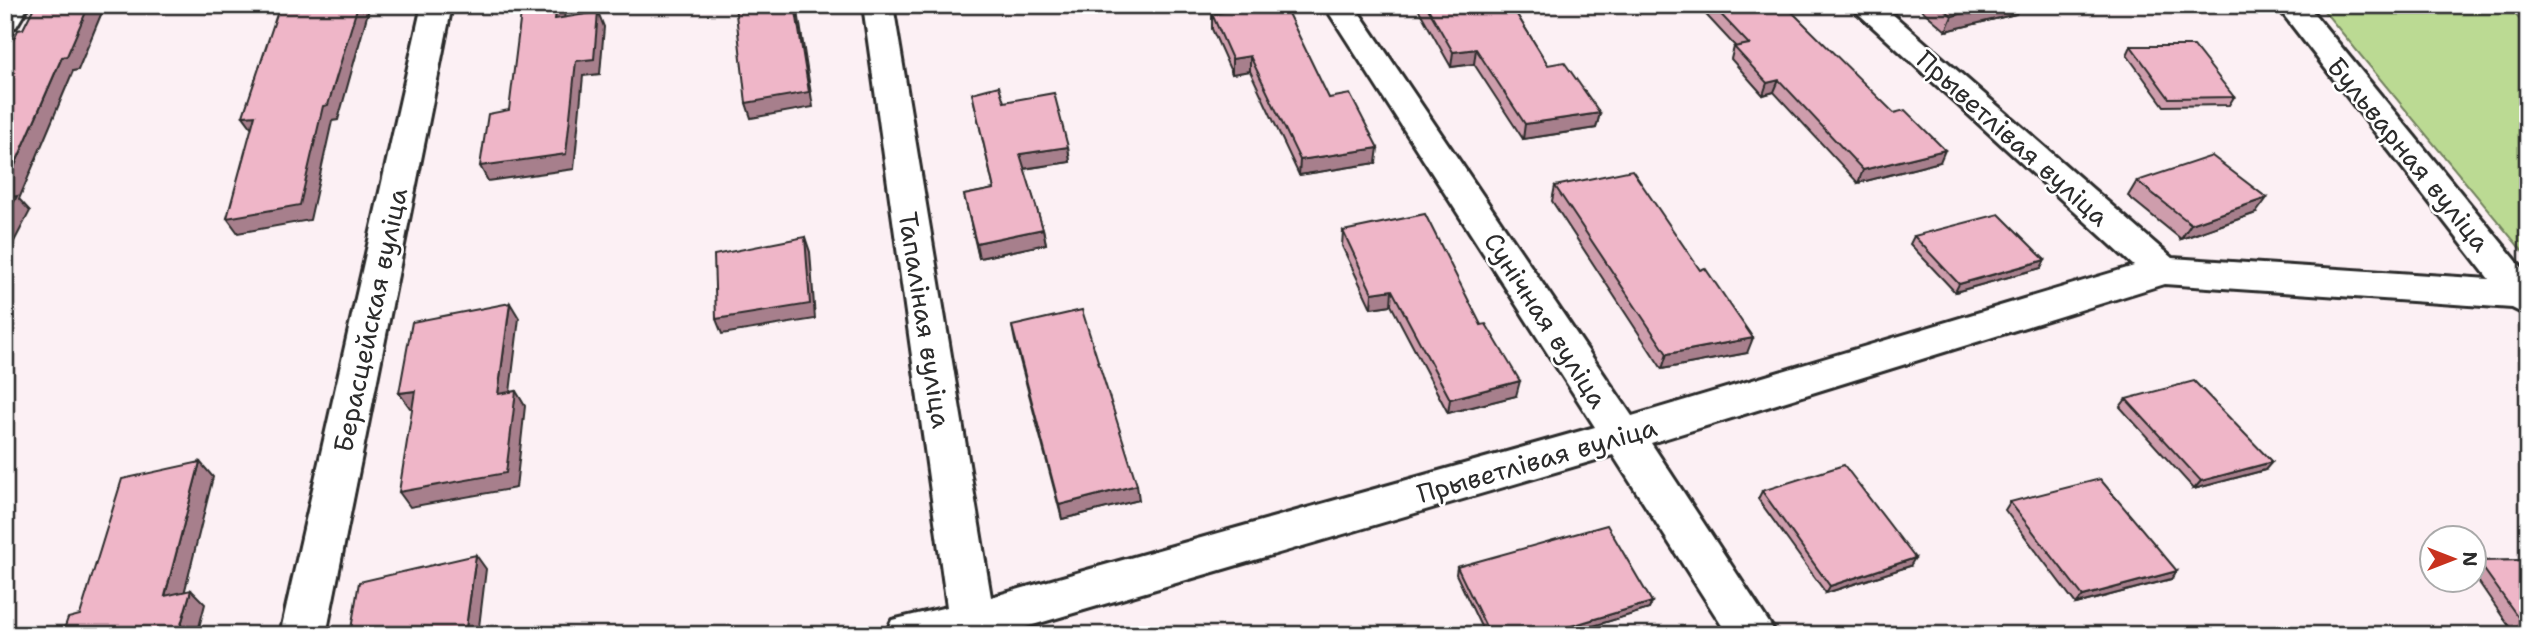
<svg xmlns="http://www.w3.org/2000/svg" width="2533" height="640" viewBox="0 0 2533 640" font-family="'Shantell Sans',sans-serif">
	<style>
		.green { fill: #bbda93; stroke: #73825f; stroke-width: 2 }
		.lines { fill: none; stroke-linecap: round; stroke-linejoin: round }
		.minor-casing { stroke: #2b2b2b; stroke-width: 6 }
		.minor { fill: #fff; fill-rule: evenodd }
		.wall { fill: #ce9dac; stroke: #2b2b2b; stroke-width: 2 }
		.shaded-wall { fill: #a77f8c; stroke: #2b2b2b; stroke-width: 2 }
		.building { fill: #efb6c8; stroke: #2b2b2b; stroke-width: 2 }
		.labels { text-anchor: middle; dominant-baseline: central; stroke-width: 5; stroke-linejoin: round; paint-order: stroke }
		.street-label { font-size: 26px; fill: #2b2b2b; stroke: #fff }
	</style>
	<rect width="100%" height="100%" fill="#fcf0f4"/>
	<filter id="ink" filterUnits="userSpaceOnUse"><feTurbulence type="fractalNoise" baseFrequency=".0143" numOctaves="2"/><feDisplacementMap in="SourceGraphic" scale="14" xChannelSelector="R" yChannelSelector="G"/><feConvolveMatrix kernelMatrix="1 2 1 2 8 2 1 2 1" color-interpolation-filters="sRGB"/></filter>
	<g filter="url(#ink)">
		<path class="green" d="M2319,5H2506L2528,28V258Z"/>
		<g class="lines">
			<defs>
				<g id="minor">
					<path d="M5,5H29L16,27L5,29Z"/>
					<path d="M422,5H452L326,635H280Z"/>
					<path d="M863,5H893L991,597L1595,427L1324,5H1354L1632,416L2134,266L1849,5H1882L2172,258L2489,279L2276,5H2307L2528,275V316L2512,308L2164,284L1651,443L1777,635H1728L1613,455L999,635H885L892,620L947,607Z"/>
				</g>
			</defs>
			<use href="#minor" class="minor-casing"/>
			<use href="#minor" class="minor"/>
		</g>
		<g class="wall">
			<path d="M1416,5H1511L1548,65L1600,113L1596,128L1523,139L1474,64L1451,67Z"/>
			<path d="M1697,5H1785L1940,162L1858,183L1774,92L1763,95L1731,59L1734,47H1736Z"/>
			<path d="M1916,5H2020L2016,14L1946,31Z"/>
			<path d="M1212,14L1329,98L1376,163L1299,175L1250,71L1232,74L1212,29Z"/>
			<path d="M2131,46L2234,97L2229,105L2164,106L2127,55Z"/>
			<path d="M972,93L1004,102L1068,147L1070,162L1024,169L1043,229L1046,244L979,258L964,195L994,189Z"/>
			<path d="M2137,181L2256,213L2181,239L2128,196Z"/>
			<path d="M1555,186L1747,353L1662,369L1552,201Z"/>
			<path d="M1343,231L1516,396L1448,413L1391,305L1371,308L1342,246Z"/>
			<path d="M1914,236L2045,260L2041,268L1955,292L1910,244Z"/>
			<path d="M1012,326L1139,500L1062,519L1015,341Z"/>
			<path d="M2126,399L2265,470L2194,489L2120,407Z"/>
			<path d="M1762,491L1910,566L1826,593L1758,499Z"/>
			<path d="M2010,502L2171,579L2076,604L2005,510Z"/>
			<path d="M2528,560V635H2515L2474,575V565L2478,561Z"/>
			<path d="M1457,567L1652,602L1649,609L1564,635H1485L1456,574Z"/>
		</g>
		<g class="shaded-wall">
			<path d="M89,5H105L78,70L73,71L19,199L30,211L7,255L5,256V188L62,57Z"/>
			<path d="M358,5H370L338,120L332,121L310,220L238,233L227,218Z"/>
			<path d="M557,5H566L562,34L555,19Z"/>
			<path d="M795,5H797L813,107L751,118L746,103Z"/>
			<path d="M1997,5H2020L2016,14L1946,31L1952,16Z"/>
			<path d="M598,12L604,27L600,74L583,76L574,169L488,181L480,166L576,61Z"/>
			<path d="M1476,49L1474,64L1451,67L1453,52Z"/>
			<path d="M1250,56V71L1232,74V59Z"/>
			<path d="M1779,80L1774,92L1763,95L1767,83Z"/>
			<path d="M1600,113L1596,128L1523,139L1525,124Z"/>
			<path d="M255,115L254,131L243,116Z"/>
			<path d="M1068,147L1070,162L1022,169L1020,154Z"/>
			<path d="M1378,148L1376,163L1299,175L1300,160Z"/>
			<path d="M1945,150L1940,162L1858,183L1863,170Z"/>
			<path d="M2267,198L2256,213L2181,239L2191,224Z"/>
			<path d="M1043,229L1046,244L979,258L976,243Z"/>
			<path d="M805,237L810,252L815,319L722,334L716,319Z"/>
			<path d="M2045,260L2041,268L1955,292L1959,284Z"/>
			<path d="M1392,290L1391,305L1371,308L1372,293Z"/>
			<path d="M510,303L519,318L508,409L498,394Z"/>
			<path d="M1753,338L1747,353L1662,369L1667,354Z"/>
			<path d="M1520,381L1516,396L1448,413L1450,399Z"/>
			<path d="M415,391L425,406L410,408L399,393Z"/>
			<path d="M516,391L525,406L516,488L410,507L399,492Z"/>
			<path d="M200,462L213,477L180,610L165,596Z"/>
			<path d="M2272,462L2265,470L2194,489L2201,481Z"/>
			<path d="M1137,485L1139,500L1062,519L1059,505Z"/>
			<path d="M476,555L486,569L478,635H465Z"/>
			<path d="M1915,558L1910,566L1826,593L1830,586Z"/>
			<path d="M2177,571L2171,579L2076,604L2083,596Z"/>
			<path d="M191,590L205,604L197,635H178Z"/>
			<path d="M1652,602L1649,609L1564,635H1541Z"/>
		</g>
		<g class="building">
			<path d="M35,5H89L67,56L62,57L5,188V56L18,30L23,29Z"/>
			<path d="M280,5H358L328,105L323,106L300,205L227,218L255,115L243,116Z"/>
			<path d="M522,5H557L555,19L598,12L594,59L576,61L566,154L480,166L488,114L509,110Z"/>
			<path d="M735,5H795L809,92L746,103Z"/>
			<path d="M1264,5H1284L1329,98L1350,94L1378,148L1300,160L1250,56L1232,59L1212,14Z"/>
			<path d="M1426,5H1511L1548,65L1564,62L1600,113L1525,124L1476,49L1453,52Z"/>
			<path d="M1712,5H1785L1894,113L1905,110L1945,150L1863,170L1779,80L1767,83L1734,47L1749,44Z"/>
			<path d="M1939,5H1997L1952,16Z"/>
			<path d="M2131,46H2194L2234,97L2169,98Z"/>
			<path d="M999,86L1004,102L1054,93L1068,147L1020,154L1043,229L976,243L964,195L994,189L972,93Z"/>
			<path d="M2212,156L2267,198L2191,224L2137,181Z"/>
			<path d="M1632,170L1700,270L1705,268L1753,338L1667,354L1555,186Z"/>
			<path d="M17,196L5,219V198Z"/>
			<path d="M1425,214L1481,325L1486,324L1520,381L1450,399L1392,290L1372,293L1343,231Z"/>
			<path d="M1999,214L2045,260L1959,284L1914,236Z"/>
			<path d="M805,237L810,304L716,319L714,255Z"/>
			<path d="M510,303L498,394L516,391L506,473L399,492L415,391L399,393L412,322Z"/>
			<path d="M1082,310L1137,485L1059,505L1012,326Z"/>
			<path d="M2194,381L2272,462L2201,481L2126,399Z"/>
			<path d="M200,462L165,596L191,590L178,635H62L68,618L80,615L122,479Z"/>
			<path d="M1844,465L1915,558L1830,586L1762,491Z"/>
			<path d="M2100,479L2177,571L2083,596L2010,502Z"/>
			<path d="M1607,525L1652,602L1541,635H1490L1457,567Z"/>
			<path d="M476,555L465,635H350L359,582Z"/>
			<path d="M2528,560V631L2478,561Z"/>
		</g>
	</g>
	<g class="labels">
		<g class="street-label">
			<text transform="translate(2013 138) rotate(42)">Прыветлівая вуліца</text>
			<text transform="translate(2409 154) rotate(51)">Бульварная вуліца</text>
			<text transform="translate(370 320) rotate(-78)">Берасцейская вуліца</text>
			<text transform="translate(925 320) rotate(81)">Тапаліная вуліца</text>
			<text transform="translate(1546 320) rotate(57)">Сунічная вуліца</text>
			<text transform="translate(1537 460) rotate(-16)">Прыветлівая вуліца</text>
		</g>
	</g>
	<rect width="2533" height="640" fill="none" stroke="#fff" stroke-width="28"/>
	<rect x="14" y="14" width="2505" height="612" fill="none" stroke="#2b2b2b" stroke-width="2.5" filter="url(#ink)"/>
	<g transform="translate(2453 559) rotate(90)"><circle r="33" fill="#ffffff" stroke="#aaaaaa" stroke-width="2"/>
	<path d="M0-5L12 26L0 18L-12 26Z" fill="#c8321e"/>
	<text y="-10" font-size="19" font-weight="bold" text-anchor="middle" fill="#2b2b2b">N</text>
	</g>
</svg>
